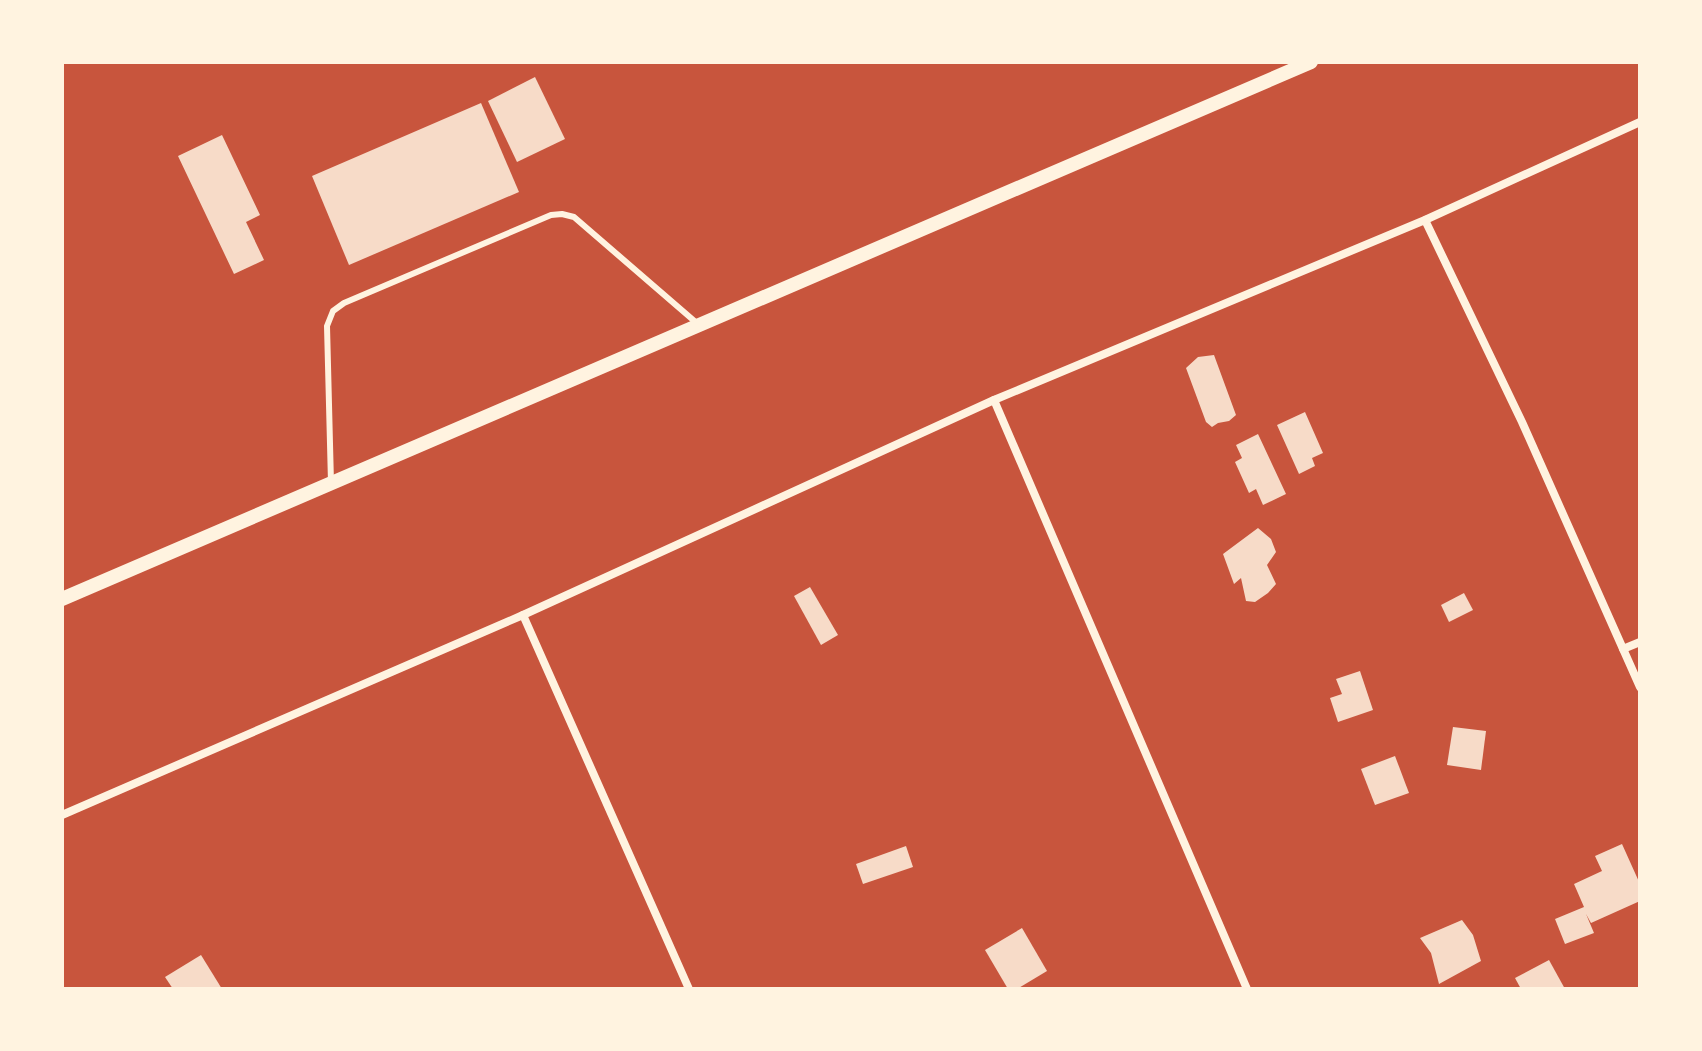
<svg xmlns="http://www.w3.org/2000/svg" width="1702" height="1051" viewBox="0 0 1702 1051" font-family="Rubik,sans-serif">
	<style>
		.building { fill: #f7dbc8 }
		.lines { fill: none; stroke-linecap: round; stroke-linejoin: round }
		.service { stroke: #fff3e0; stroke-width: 6 }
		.minor { stroke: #fff3e0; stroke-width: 8 }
		.tertiary { stroke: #fff3e0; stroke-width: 14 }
	</style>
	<rect width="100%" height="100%" fill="#c8553d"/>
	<g class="building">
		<path d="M535,77L565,139L517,162L488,101Z"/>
		<path d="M481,103L519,192L349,265L312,176Z"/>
		<path d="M222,135L260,215L246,222L264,260L234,274L178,156Z"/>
		<path d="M1214,355L1236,415L1229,421L1218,423L1212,427L1206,422L1186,368L1198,357Z"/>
		<path d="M1305,412L1323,453L1312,458L1315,466L1299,474L1277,425Z"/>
		<path d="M1258,434L1286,494L1263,505L1256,489L1249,493L1235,462L1242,458L1236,445Z"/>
		<path d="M1258,528L1271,539L1276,552L1267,565L1276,584L1268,593L1255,602L1246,601L1241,578L1234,584L1223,554Z"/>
		<path d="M810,587L838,635L821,645L794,596Z"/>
		<path d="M1464,593L1473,610L1449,622L1441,605Z"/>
		<path d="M1360,671L1373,710L1338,722L1330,698L1342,694L1336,679Z"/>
		<path d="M1453,727L1486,731L1481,770L1447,765Z"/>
		<path d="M1395,756L1409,793L1375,805L1361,769Z"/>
		<path d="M1622,844L1640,884V901L1591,923L1586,914L1594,933L1565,944L1555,919L1584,907L1574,884L1602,871L1595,856Z"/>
		<path d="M906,846L913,867L863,884L856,864Z"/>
		<path d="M1462,920L1473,935L1481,961L1439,984L1431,953L1420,938Z"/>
		<path d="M1022,928L1047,971L1017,989H1008L985,950Z"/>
		<path d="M201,955L222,989H173L165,977Z"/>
		<path d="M1549,960L1565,989H1521L1515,978Z"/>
	</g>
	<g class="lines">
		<path class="service" d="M331,483L327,326L333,311L344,303L551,215L562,214L574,217L699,325"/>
		<g class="minor">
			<path d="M1425,220L1522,422L1640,687"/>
			<path d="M994,400L1247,989"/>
			<path d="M523,615L689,989"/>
			<path d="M1623,649L1640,642"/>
			<path d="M62,815L523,615L994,400L1425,220L1640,122"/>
		</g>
		<path class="tertiary" d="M62,599L1311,62"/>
	</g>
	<rect width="1702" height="1051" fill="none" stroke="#fff3e0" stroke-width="128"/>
</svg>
